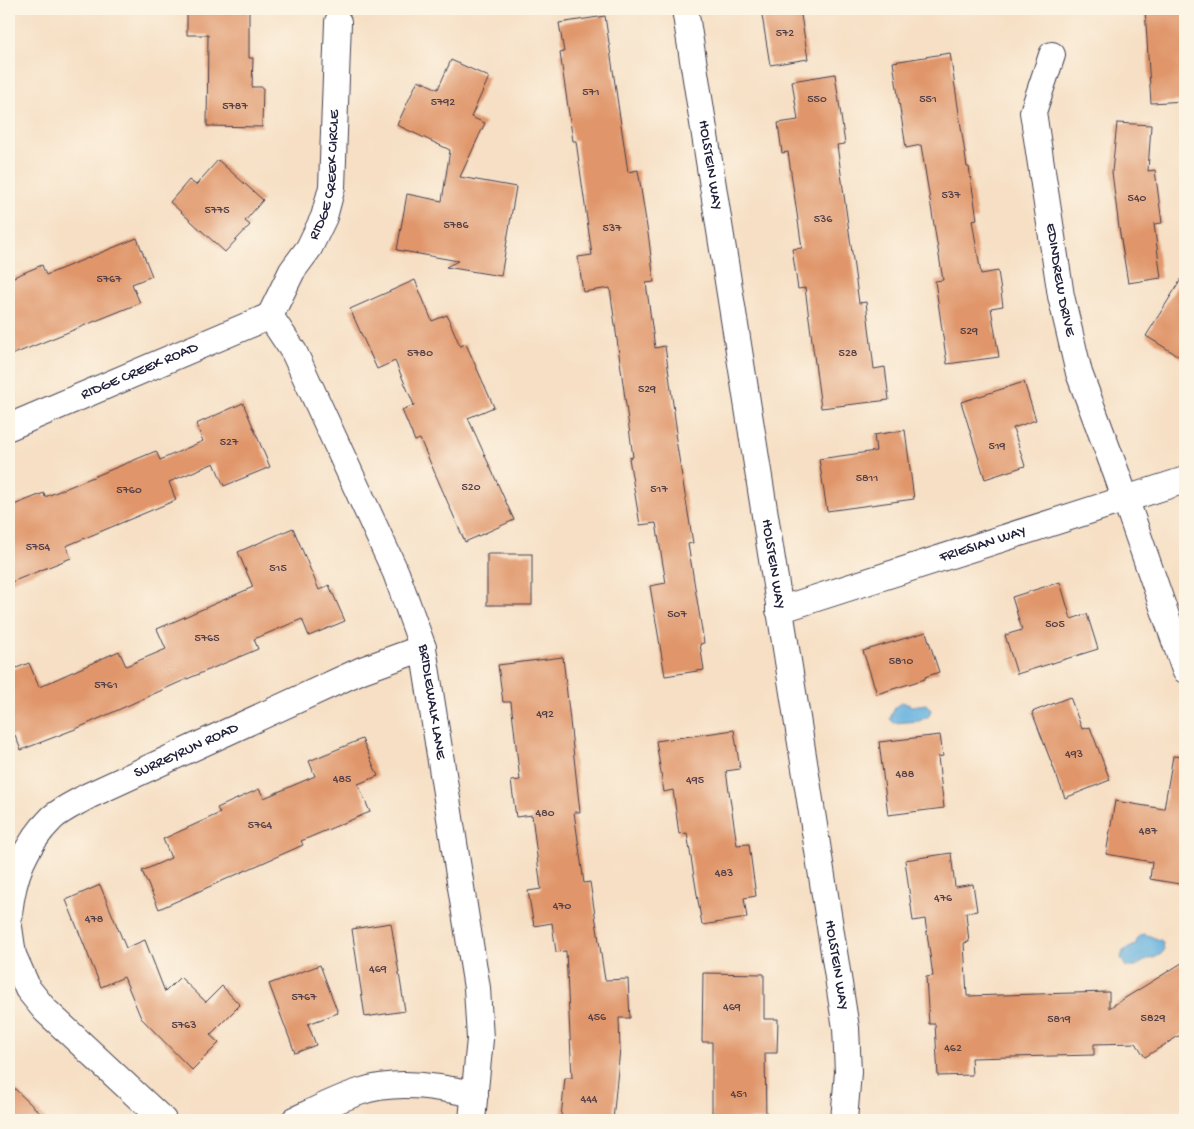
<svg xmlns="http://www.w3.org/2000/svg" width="1194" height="1129" viewBox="0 0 1194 1129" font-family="'Gochi Hand',sans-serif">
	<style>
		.water { fill: #66b2df; stroke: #446a8d }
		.building { fill: #e0966a }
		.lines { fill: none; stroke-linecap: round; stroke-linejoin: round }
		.street-casing { stroke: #423e50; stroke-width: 28 }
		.street { stroke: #fff; stroke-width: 26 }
		.labels { text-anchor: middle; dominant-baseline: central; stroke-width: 4; stroke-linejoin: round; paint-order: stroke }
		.number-label { font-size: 12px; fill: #523f47 }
		.street-label { font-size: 15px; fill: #22223b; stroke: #fcf5e5 }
	</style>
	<rect width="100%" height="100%" fill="#fcf5e5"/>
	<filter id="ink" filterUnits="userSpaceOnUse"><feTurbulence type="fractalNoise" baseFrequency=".02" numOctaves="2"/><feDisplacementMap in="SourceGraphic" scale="10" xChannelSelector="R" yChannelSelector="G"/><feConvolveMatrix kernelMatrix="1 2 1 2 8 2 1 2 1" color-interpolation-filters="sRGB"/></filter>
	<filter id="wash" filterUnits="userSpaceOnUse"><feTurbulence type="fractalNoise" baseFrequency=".0096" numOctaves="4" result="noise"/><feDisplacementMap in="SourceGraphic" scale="20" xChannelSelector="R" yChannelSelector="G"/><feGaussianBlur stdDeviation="1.12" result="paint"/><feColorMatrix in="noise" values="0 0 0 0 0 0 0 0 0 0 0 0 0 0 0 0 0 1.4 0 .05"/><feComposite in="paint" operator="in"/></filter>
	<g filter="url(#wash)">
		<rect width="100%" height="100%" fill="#f6dfc4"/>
		<g class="water">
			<path d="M902,702L912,706L926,704L931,710L929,716L919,721L894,723L890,719C892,713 896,704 902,702Z"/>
			<path d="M1145,934L1162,941L1163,944L1164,951C1157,960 1144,958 1136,967H1126L1121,958L1123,951L1135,945L1139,936Z"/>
		</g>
		<g id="blocks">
			<g class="building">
				<path d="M187,9H249V58H253L252,87H263L262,127L207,126L208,35H187Z"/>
				<path d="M761,9H800L808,59L770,65Z"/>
				<path d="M1145,9H1185V101L1151,103Z"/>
				<path d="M605,16L628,172L638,170L649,240L654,282L646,283L655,348L665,346L677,433L675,434L693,543L688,544L704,643L700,644L704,670L665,676L650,586L666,583L656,523L640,525L629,458L633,457L610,288L583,292L578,257L592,255L576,141H573L560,53L564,52L559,23Z"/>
				<path d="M950,53L967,167H969L977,219L972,220L981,274L998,271L1003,306L991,308L999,357L947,364L935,281L943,280L921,145L906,148L893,62Z"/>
				<path d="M451,60L489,77L471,117L485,123L460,177L516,187L501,276L446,267L458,261L397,250L407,194L442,201L450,150L397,125L418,80L438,89Z"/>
				<path d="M835,74L845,144L837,145L859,303L866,302L874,369L885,367L889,400L821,408L805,288L798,289L792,249L802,248L788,152L782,153L778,123L798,120L792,81Z"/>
				<path d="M1117,123L1151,125L1148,171L1155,170L1162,223L1154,224L1161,278L1128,283L1119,228L1112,172Z"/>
				<path d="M218,160L263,200L245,221L250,225L225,252L170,202L189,180L196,185Z"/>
				<path d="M137,238L152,276L132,284L140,303L9,356V279L42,265L46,275Z"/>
				<path d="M1185,273V360L1146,336Z"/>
				<path d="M415,280L432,321L447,315L460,346L466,344L494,407L468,418L514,520L465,542L420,439L415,441L402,410L414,405L395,361L377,369L350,309Z"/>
				<path d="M1024,382L1036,420L1013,428L1025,466L985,479L961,402Z"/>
				<path d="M243,403L270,467L224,486L214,463L169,482L176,500L66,546L71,558L9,583V507L44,493L45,497L156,451L160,460L203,441L196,424Z"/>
				<path d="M905,430L914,499L827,511L819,459L876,451L874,435Z"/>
				<path d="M293,528L319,590L329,585L345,621L309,636L302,619L254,639L258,649L180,682L78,728L21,750L15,735L9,737V671L29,663L39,687L119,651L126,666L166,649L157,629L253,587L238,552Z"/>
				<rect x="487" y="554" width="45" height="51"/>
				<path d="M1060,582L1071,619L1087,614L1098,649L1017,674L1005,635L1022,630L1012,597Z"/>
				<path d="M926,632L939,672L925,677V679L877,694L863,651Z"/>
				<path d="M563,657L580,812H574L584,883L590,882L605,980L628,979L630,1018H619L620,1049L613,1120H567V1117H561L565,1078H572L566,951L556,952L552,923L534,926L528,891L541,889L532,815L516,817L511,781L520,780L511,702H503L498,665Z"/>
				<path d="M1070,697L1082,729L1090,727L1110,780L1065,798L1032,712Z"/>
				<path d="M734,730L740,769L726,771L737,845L749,844L756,896L744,898L747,918L702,925L687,833L679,834L673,790L664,792L656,741Z"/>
				<path d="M940,735L943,756L938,757L944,808L888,815L879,742Z"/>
				<path d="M362,739L378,776L358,784L370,812L301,841L303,845L159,909L142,871L171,858L163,839L220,813L217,808L259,789L264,798L315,776L309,761Z"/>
				<path d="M1173,756L1185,757V885L1150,879L1152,862L1106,854L1115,801L1164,809Z"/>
				<path d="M951,853L955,887L973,884L977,911L966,913L969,942L964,943L967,996L1109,992V1008L1185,961V1032L1145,1057L1136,1043L1094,1044V1055L971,1058L972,1075L938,1076L935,1024H929L926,977L933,976L925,919L913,921L905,860Z"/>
				<path d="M100,885L126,948L145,940L165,992L180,977L206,1002L222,986L240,1005L210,1035L219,1043L192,1070L141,1018L124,977L101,987L66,900Z"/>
				<path d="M391,923L405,1011L365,1017L352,929Z"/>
				<path d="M320,965L338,1013L308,1024L316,1045L295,1053L269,984Z"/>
				<path d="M703,973L764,974V1019H778L777,1053H765L766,1120H712V1042H702Z"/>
				<path d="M9,1083L47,1120H9Z"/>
			</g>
		</g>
	</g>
	<g filter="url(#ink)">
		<use href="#blocks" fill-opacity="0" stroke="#423e50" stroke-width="1"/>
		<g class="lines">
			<defs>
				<g id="street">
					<path id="s1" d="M685,9L846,1028L848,1072L844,1120"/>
					<path id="s2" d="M1052,55L1033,112L1061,296L1079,373L1117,475L1185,670"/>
					<path id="s3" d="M270,316L294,352L396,573L423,648L477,988L480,1039L472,1120"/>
					<path id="s4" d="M270,316L292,271L309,248L324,217L332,187L338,22"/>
					<path id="s5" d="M9,427L270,316"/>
					<path id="s6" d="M779,610L1185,480"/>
					<path id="s7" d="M9,914C13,876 24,846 52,818C62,809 76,803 88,796L362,670L423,648"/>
					<path d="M9,927L13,955L28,989L45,1010L163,1120"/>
					<path d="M295,1120C316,1110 337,1099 359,1092C397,1079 437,1087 475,1094"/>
				</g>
			</defs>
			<use href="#street" class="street-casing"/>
			<use href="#street" class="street"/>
		</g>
	</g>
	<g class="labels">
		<g class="number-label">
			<text x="785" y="34">572</text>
			<text x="591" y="93">571</text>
			<text x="817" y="100">550</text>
			<text x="928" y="100">551</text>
			<text x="443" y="103">5792</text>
			<text x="235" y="107">5787</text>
			<text x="951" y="196">537</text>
			<text x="1137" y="199">540</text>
			<text x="217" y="211">5775</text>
			<text x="823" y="220">536</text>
			<text x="456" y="226">5786</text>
			<text x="612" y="229">537</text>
			<text x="109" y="280">5767</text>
			<text x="969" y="332">529</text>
			<text x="420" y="354">5780</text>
			<text x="848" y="354">528</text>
			<text x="647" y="390">529</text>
			<text x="229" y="443">527</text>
			<text x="997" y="447">519</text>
			<text x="867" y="479">5811</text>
			<text x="471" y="488">520</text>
			<text x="659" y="490">517</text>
			<text x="129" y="491">5760</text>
			<text x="38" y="548">5754</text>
			<text x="278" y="569">515</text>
			<text x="677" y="615">507</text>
			<text x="1055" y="625">505</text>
			<text x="207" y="639">5765</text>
			<text x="901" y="662">5810</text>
			<text x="106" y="686">5761</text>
			<text x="545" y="715">492</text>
			<text x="1074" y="755">493</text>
			<text x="905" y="775">488</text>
			<text x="342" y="780">485</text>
			<text x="695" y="781">495</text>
			<text x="545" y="814">480</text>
			<text x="260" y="826">5764</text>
			<text x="1148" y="832">487</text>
			<text x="724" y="874">483</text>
			<text x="943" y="899">476</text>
			<text x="562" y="907">470</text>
			<text x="94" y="920">478</text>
			<text x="378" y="970">469</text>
			<text x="304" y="998">5767</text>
			<text x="732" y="1008">469</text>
			<text x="597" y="1018">456</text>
			<text x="1153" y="1019">5829</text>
			<text x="1059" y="1020">5819</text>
			<text x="184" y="1026">5763</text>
			<text x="953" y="1049">462</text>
			<text x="739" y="1095">451</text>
			<text x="589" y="1100">444</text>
		</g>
		<g class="street-label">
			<text stroke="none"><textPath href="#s1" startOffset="158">HOLSTEIN WAY</textPath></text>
			<text stroke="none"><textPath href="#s4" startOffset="155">RIDGE CREEK CIRCLE</textPath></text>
			<text stroke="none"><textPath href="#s2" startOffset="230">EDINDREW DRIVE</textPath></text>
			<text stroke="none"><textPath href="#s5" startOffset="142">RIDGE CREEK ROAD</textPath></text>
			<text stroke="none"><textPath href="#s6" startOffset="214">FRIESIAN WAY</textPath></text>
			<text stroke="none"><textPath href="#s1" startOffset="562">HOLSTEIN WAY</textPath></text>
			<text stroke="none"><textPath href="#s3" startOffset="421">BRIDLEWALK LANE</textPath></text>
			<text stroke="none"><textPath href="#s7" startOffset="258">SURREYRUN ROAD</textPath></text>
			<text stroke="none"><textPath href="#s1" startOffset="968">HOLSTEIN WAY</textPath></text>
		</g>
	</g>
	<rect width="1194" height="1129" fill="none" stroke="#fcf5e5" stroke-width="30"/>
</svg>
